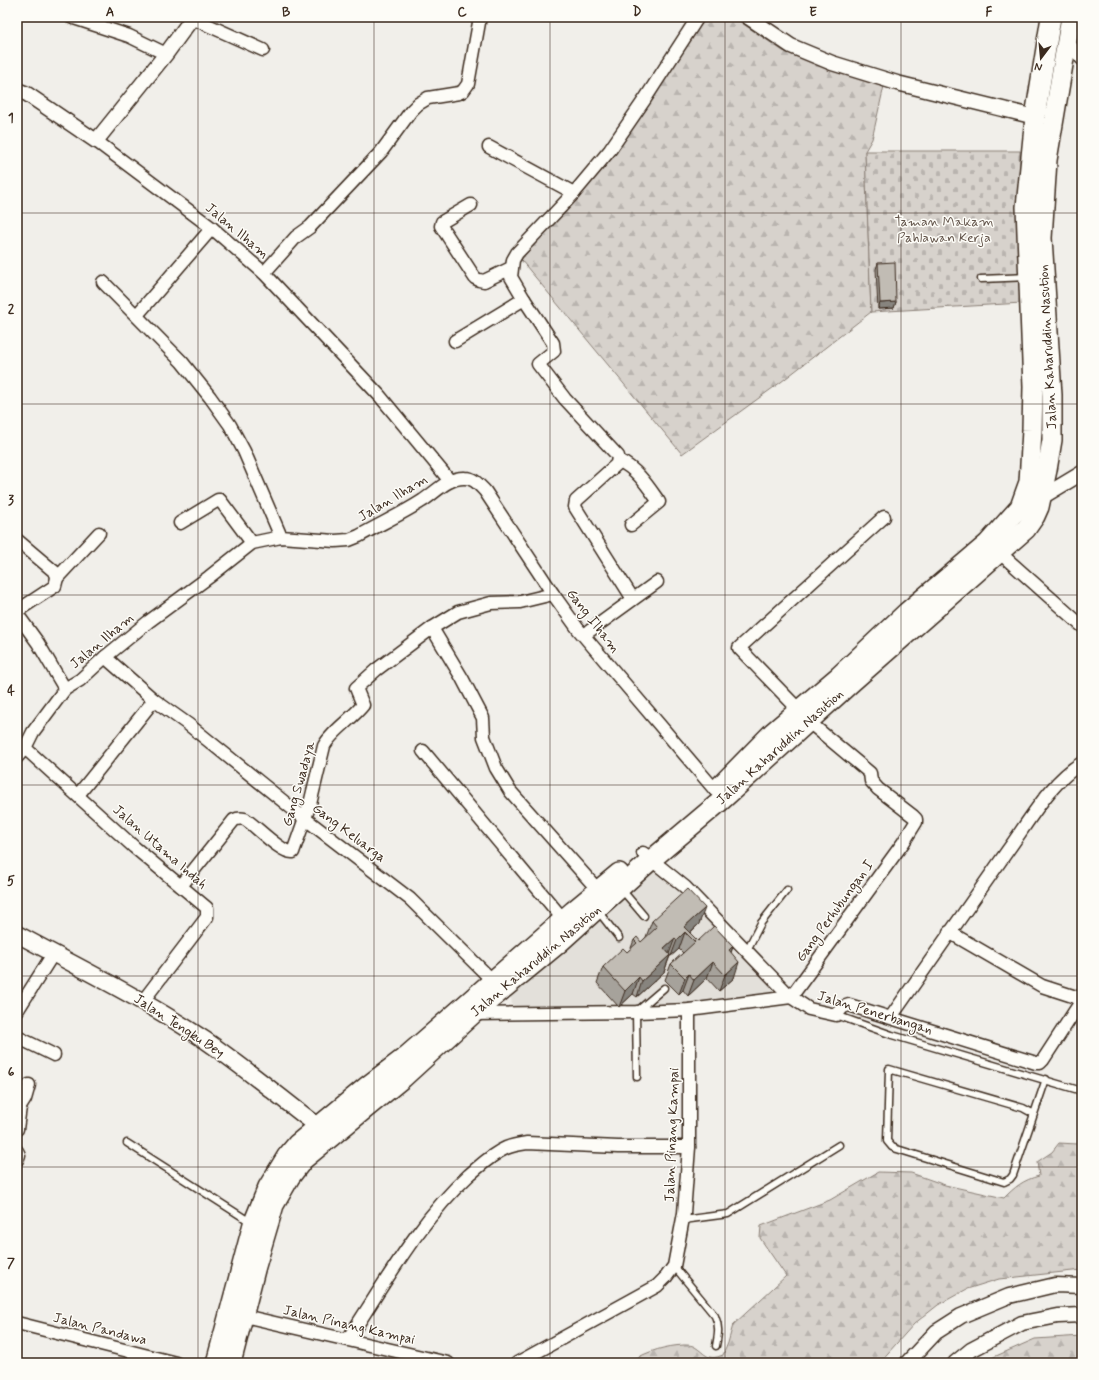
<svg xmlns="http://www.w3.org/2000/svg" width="1099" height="1380" viewBox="0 0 1099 1380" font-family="Mynerve,sans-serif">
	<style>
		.built { fill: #e3e0da }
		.forest { fill: url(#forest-firs); stroke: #897e75 }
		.cemetery { fill: url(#cemetery-stones); stroke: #897e75 }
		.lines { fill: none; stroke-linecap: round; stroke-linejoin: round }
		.service-casing { stroke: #3b2a1e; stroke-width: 9 }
		.minor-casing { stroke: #3b2a1e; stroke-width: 15 }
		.tertiary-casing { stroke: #3b2a1e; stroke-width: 17 }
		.secondary-casing { stroke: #3b2a1e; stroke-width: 19 }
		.trunk-casing { stroke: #3b2a1e; stroke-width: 22 }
		.service { stroke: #fdfcf7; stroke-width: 6 }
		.minor { stroke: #fdfcf7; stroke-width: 12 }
		.tertiary { stroke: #fdfcf7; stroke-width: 14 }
		.secondary { stroke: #fdfcf7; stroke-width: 16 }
		.trunk { stroke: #fdfcf7; stroke-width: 19 }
		.wall { fill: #a6a29b; stroke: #3b2a1e }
		.shaded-wall { fill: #87847e; stroke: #3b2a1e }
		.building { fill: #c1bcb4; stroke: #3b2a1e }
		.grid { fill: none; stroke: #3b2a1e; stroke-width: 1; stroke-opacity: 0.55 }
		.labels { text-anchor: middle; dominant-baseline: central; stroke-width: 3; stroke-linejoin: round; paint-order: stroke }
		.park-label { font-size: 14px; fill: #62544a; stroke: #fdfcf7 }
		.street-label { font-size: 14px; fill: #3b2a1e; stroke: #fdfcf7 }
		.neatline { fill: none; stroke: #3b2a1e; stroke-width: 1.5 }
		.grid-label { font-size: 13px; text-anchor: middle; font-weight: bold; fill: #3b2a1e }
	</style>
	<defs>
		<pattern id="forest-firs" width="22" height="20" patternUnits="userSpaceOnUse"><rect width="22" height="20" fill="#d7d2cc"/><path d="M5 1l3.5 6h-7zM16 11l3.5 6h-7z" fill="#b9b4af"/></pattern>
		<pattern id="cemetery-stones" width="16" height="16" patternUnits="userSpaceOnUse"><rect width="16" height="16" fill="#d7d2cc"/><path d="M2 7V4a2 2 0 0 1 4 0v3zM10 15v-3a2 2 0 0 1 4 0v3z" fill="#b9b4af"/></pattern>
	</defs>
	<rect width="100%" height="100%" fill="#f1efea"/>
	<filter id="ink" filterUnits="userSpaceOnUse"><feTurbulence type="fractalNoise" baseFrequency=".025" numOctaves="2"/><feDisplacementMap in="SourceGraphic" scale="8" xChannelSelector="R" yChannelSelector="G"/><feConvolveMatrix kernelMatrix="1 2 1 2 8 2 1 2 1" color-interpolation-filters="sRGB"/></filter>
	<g filter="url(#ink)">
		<path class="built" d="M653,869L681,889L777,990V998L624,1009L521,1008L512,1005L511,997Z"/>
		<g class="forest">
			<path d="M706,17H733L783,51L831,69L884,86L872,139L865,151L871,312L781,382L682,454L521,260L647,104Z"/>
			<path d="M1082,1135V1270L999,1279L967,1289L938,1305L914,1324L879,1363H633V1360C649,1351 665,1346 684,1345C687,1345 690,1345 693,1346C705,1352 706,1362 723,1355L728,1343L733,1325L786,1276L760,1238L761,1226L830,1200L878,1172L911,1173L945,1185L1004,1198C1015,1187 1023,1180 1039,1176L1037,1162L1052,1152L1059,1143L1077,1144Z"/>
			<path d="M1082,1336V1363H980L1035,1339Z"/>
		</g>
		<path class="cemetery" d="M865,151H1020L1022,303L871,312Z"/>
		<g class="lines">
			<defs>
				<g id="service">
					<path d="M981,279L1027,277"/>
					<path d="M622,890L644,916"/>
					<path d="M598,911L619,938"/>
					<path d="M747,950L761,923L787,890"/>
					<path d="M836,1015L892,1035L1082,1091"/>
					<path d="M637,1077L636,1012L664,988"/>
					<path d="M1034,1114L1023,1108L889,1069L887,1141L892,1147L897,1149L1004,1182L1010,1179L1013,1175L1046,1079"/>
					<path d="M127,1143L252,1223"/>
					<path d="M683,1220L728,1214L839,1145"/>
					<path d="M674,1266L715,1316C720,1327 718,1335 716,1346"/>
				</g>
				<g id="minor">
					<path d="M71,17L129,36L166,54"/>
					<path d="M192,18L263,50"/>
					<path d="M1067,41L1082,59"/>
					<path d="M96,141L212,228L264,273L379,395L450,481"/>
					<path d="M489,147L574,193"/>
					<path d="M471,205L442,222L441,226L475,278L479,280L484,281L511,268"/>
					<path d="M264,273L296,237L310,227L381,152L411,111L418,104L428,98L459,93L463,91L468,84L480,17"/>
					<path d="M103,282L182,362L210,397L230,425L244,451L281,537"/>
					<path d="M137,315L212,228"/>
					<path d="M455,341L524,299"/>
					<path d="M618,460C637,469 647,485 659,502L631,525"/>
					<path d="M180,523L218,500H220L252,543"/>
					<path d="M17,540L56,573L57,578L55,586L17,611"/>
					<path d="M1000,553L1082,626"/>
					<path d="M57,578L99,533"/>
					<path d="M633,599L575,507L576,501L617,464L618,456L565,399L538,364L554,351L553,343L524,299L511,277L513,260L517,253L574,193L610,150L645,99L698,17"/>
					<path d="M17,614L38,643L65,689"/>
					<path d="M432,628L462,678L483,718L484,737L496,768L510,791L598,890"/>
					<path d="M584,635L657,582"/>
					<path d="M105,657L154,700L189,725L299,814L410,899L493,981"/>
					<path d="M799,710L739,648L884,517"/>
					<path d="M25,748L134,847L207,908V917L143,1001"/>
					<path d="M423,751L563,919"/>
					<path d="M17,757L25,748L33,732L65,689L80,680L105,657L148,622L209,577L252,543L281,537L335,541L349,540L359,536C380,524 402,514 422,501C435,493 448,477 465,478C474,478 479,485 485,491L553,594L578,629L715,790"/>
					<path d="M78,795L154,700"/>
					<path d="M643,853L685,887L791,997L809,1009L836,1015L843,1007L849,1005L1036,1063H1040L1043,1060L1082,1000"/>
					<path d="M181,886L234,820C238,818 241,818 245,819C256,826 282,854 293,852L310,804L324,746C331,732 352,719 363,705L356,688L376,670L432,628L458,612L491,603L520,602L553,594"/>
					<path d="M949,932L1042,986L1082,999"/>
					<path d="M17,1011L53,954"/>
					<path d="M472,1014L636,1012L689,1010L791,997L903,843L916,822V819L913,816L878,789L871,781L870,773L809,722"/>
					<path d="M891,1017C930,961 969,905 1008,850C1029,821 1051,781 1082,763"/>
					<path d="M17,1037L54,1055"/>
					<path d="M17,1129L20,1107L25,1099L29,1085"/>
					<path d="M17,1151L19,1155L17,1160"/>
					<path d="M244,1316L448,1363"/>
					<path d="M17,1323L176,1363"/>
					<path d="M348,1339C385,1283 419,1221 469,1175C481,1165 492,1154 506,1148C513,1145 520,1144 527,1143L618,1147H689"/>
					<path d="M517,1363L657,1286L666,1277L674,1266L684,1213L689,1147V1010"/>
				</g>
				<g id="tertiary">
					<path d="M748,17L791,46L832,63L897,83L1035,117"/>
					<path d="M17,90L27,94L96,141L166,54L193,17"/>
					<path d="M1035,496L1042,497L1082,473"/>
					<path d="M907,1363L936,1332L961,1316L1009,1296L1055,1285L1082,1286"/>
					<path d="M955,1363L971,1350L1022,1323L1058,1316L1082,1315"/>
				</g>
				<path id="secondary" d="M17,934C80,968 145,1000 205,1040C244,1067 281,1098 319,1127L326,1135"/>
				<g id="trunk">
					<path d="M718,788L773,732L839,676L907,612L987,544L1020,507L1029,482L1032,430L1033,387L1026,207L1035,117L1051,17"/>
					<path d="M216,1363L253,1224L268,1187L287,1156L297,1144L366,1087L404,1058L573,911L619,873"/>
					<path d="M231,1363L256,1266L274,1205L290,1177L303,1160L403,1078L473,1014L558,944L651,860L722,800L852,682L1026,529L1035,516L1039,507L1047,470L1052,440V395L1042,238L1047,160L1071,17"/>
				</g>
			</defs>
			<use href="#service" class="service-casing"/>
			<use href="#minor" class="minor-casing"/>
			<use href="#tertiary" class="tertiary-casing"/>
			<use href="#secondary" class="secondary-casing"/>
			<use href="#trunk" class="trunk-casing"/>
			<use href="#service" class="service"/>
			<use href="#minor" class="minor"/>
			<use href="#tertiary" class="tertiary"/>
			<use href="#secondary" class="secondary"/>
			<use href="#trunk" class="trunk"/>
		</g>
		<g class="wall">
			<path d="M878,263L896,302L894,308L878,309L876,269Z"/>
			<path d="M652,921L699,924L690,933L698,941L733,946L731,953L734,978L719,991L707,978L688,996L683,990L679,994L665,980L671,964L683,953L679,949L671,956H670L664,972L637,997L633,994L619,1007L597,983L603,967L627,952L631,948L634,940L641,942L646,937Z"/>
		</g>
		<g class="shaded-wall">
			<path d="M896,302L894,308L878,309L880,303Z"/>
			<path d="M705,908L699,924L687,935L685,932L679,949L671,956L677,940L684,927Z"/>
			<path d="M675,938L669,954L664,948Z"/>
			<path d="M733,946L728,962L729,950Z"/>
			<path d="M670,955L664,972L637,997L642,981Z"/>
			<path d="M713,962L707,978L688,996L694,980Z"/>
			<path d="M739,962L734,978L719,991L725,975Z"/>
			<path d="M689,974L683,990L679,994L685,978Z"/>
			<path d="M639,977L633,994L619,1007L625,991Z"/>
		</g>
		<g class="building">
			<path d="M895,262L896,302L880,303L878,263Z"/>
			<path d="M687,889L705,908L684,927L698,941L714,926L733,946L729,950L739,962L725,975L713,962L694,980L689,974L685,978L671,964L695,942L685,932L677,940L675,938L664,948L670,955L642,981L639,977L625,991L603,967L623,948L627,952L637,943L634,940L637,937L641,942L657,927L652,921Z"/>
		</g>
	</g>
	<path class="grid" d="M198,17V1363M374,17V1363M550,17V1363M725,17V1363M901,17V1363M17,213H1082M17,404H1082M17,595H1082M17,785H1082M17,976H1082M17,1167H1082"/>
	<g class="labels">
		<g class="park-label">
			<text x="944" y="222">Taman Makam<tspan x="944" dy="16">Pahlawan Kerja</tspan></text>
		</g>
		<g class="street-label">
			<text transform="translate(237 231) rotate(40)">Jalan Ilham</text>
			<text transform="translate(1048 347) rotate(-93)">Jalan Kaharuddin Nasution</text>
			<text transform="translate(393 498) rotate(-31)">Jalan Ilham</text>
			<text transform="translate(593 621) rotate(52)">Gang Ilham</text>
			<text transform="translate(102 641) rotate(-40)">Jalan Ilham</text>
			<text transform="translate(780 747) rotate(-42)">Jalan Kaharuddin Nasution</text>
			<text transform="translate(299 784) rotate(-74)">Gang Swadaya</text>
			<text transform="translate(349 833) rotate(37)">Gang Keluarga</text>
			<text transform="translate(160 847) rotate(41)">Jalan Utama Indah</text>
			<text transform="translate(835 911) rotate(-54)">Gang Perhubungan I</text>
			<text transform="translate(536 961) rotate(-40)">Jalan Kaharuddin Nasution</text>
			<text transform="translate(875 1013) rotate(17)">Jalan Penerbangan</text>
			<text transform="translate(179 1026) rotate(33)">Jalan Tengku Bey</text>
			<text transform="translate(672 1135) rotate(-88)">Jalan Pinang Kampai</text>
			<text transform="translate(349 1325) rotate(13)">Jalan Pinang Kampai</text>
			<text transform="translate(100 1329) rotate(14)">Jalan Pandawa</text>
		</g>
	</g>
	<rect width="1099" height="1380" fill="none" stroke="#fdfcf7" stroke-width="44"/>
	<g transform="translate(1041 58) rotate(196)" stroke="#fdfcf7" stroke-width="3" paint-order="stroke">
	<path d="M0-3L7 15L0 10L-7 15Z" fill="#3b2a1e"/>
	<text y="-6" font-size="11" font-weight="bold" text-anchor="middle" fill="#3b2a1e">N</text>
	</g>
	<rect x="22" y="22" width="1055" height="1336" class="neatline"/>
	<g class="grid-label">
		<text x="110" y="16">A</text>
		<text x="286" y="16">B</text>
		<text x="462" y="16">C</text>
		<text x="637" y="16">D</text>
		<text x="813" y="16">E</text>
		<text x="989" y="16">F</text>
		<text x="11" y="122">1</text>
		<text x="11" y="313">2</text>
		<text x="11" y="504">3</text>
		<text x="11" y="695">4</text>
		<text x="11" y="885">5</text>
		<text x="11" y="1076">6</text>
		<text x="11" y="1267">7</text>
	</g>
</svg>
